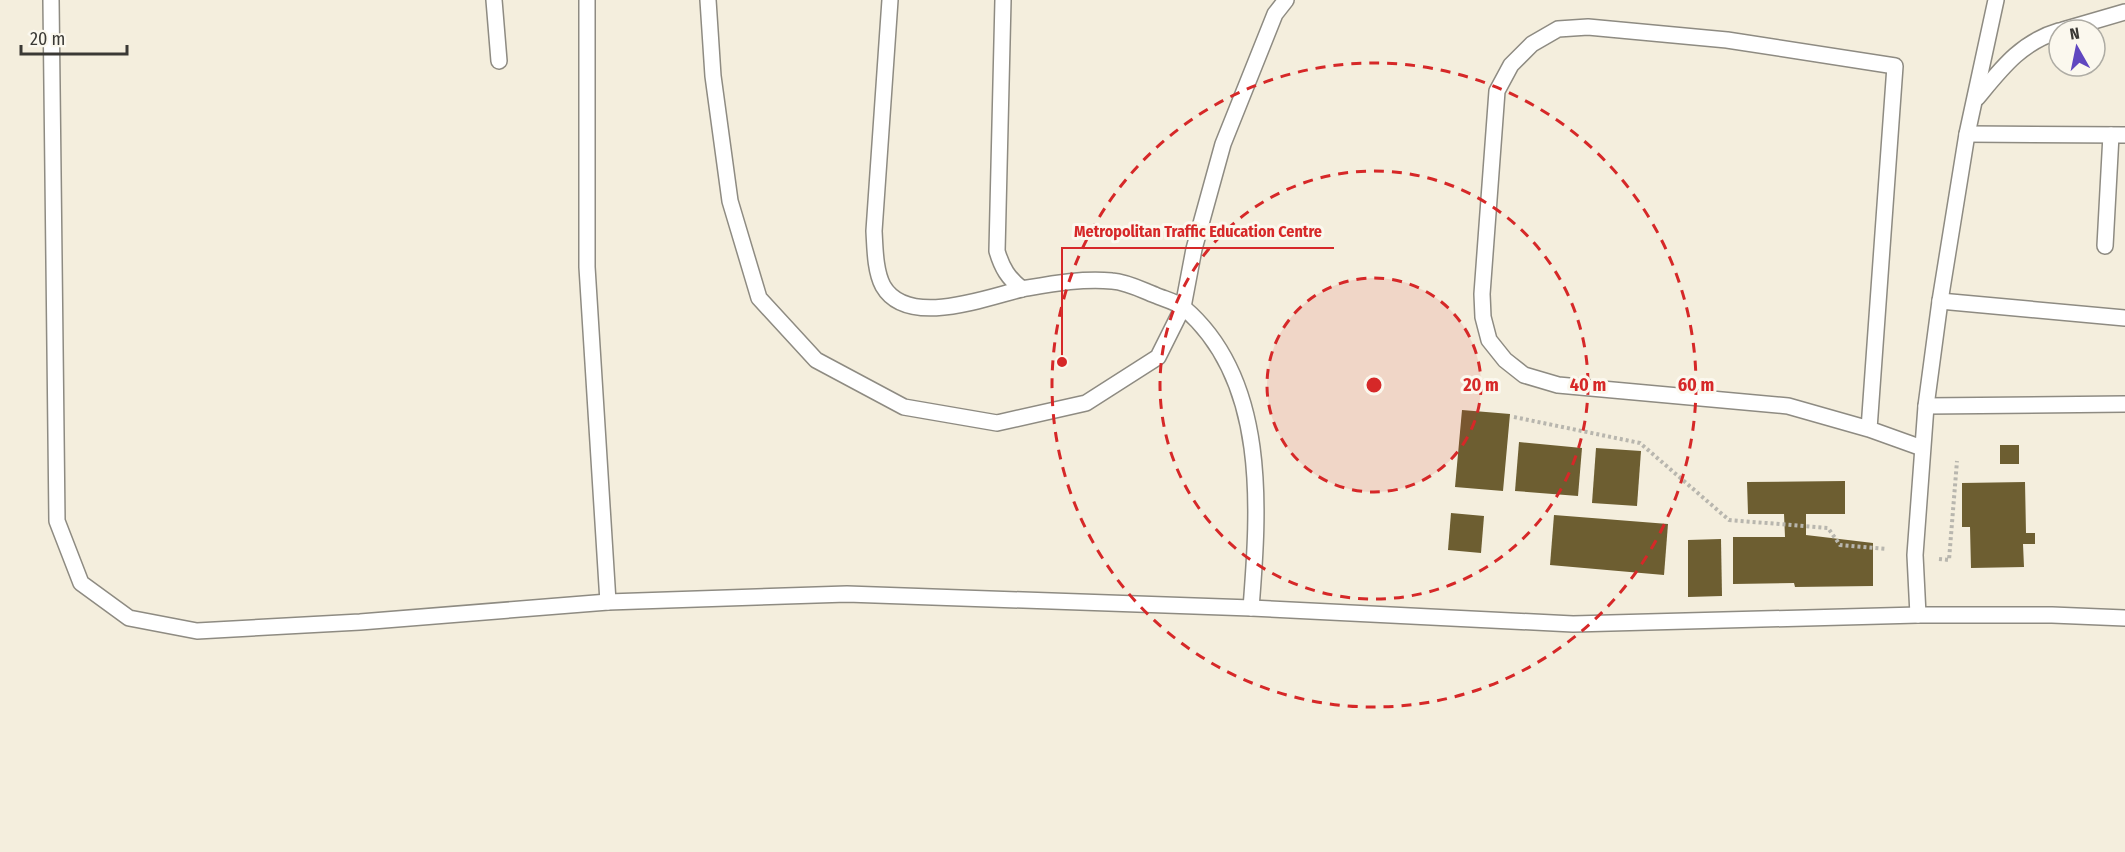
<svg xmlns="http://www.w3.org/2000/svg" width="2125" height="852" viewBox="0 0 2125 852" font-family="'Fira Sans Condensed',sans-serif">
	<style>
		.built { fill: #f4eedd; fill-rule: evenodd }
		.building { fill: #6d5e31 }
		.lines { fill: none; stroke-linecap: round; stroke-linejoin: round }
		.lane-casing { stroke: #8e8b82; stroke-width: 18 }
		.path { stroke: #b8b6ae; stroke-width: 4; stroke-dasharray: 3 3; stroke-linecap: butt }
		.lane { stroke: #fff; stroke-width: 15 }
		.ring { fill: none; stroke: #d62828; stroke-width: 3; stroke-dasharray: 10 8 }
		.centre { fill: #d62828; stroke: #fbf8ee; stroke-width: 3 }
		.ring-label { font-size: 18px; text-anchor: middle; font-weight: bold; fill: #d62828; stroke: #fbf8ee; stroke-width: 6; stroke-linejoin: round; paint-order: stroke }
		.leader { fill: none; stroke: #d62828; stroke-width: 2 }
		.callout-dot { fill: #d62828; stroke: #fbf8ee; stroke-width: 2 }
		.callout-label { font-size: 16px; text-anchor: middle; font-weight: bold; fill: #d62828; stroke: #fbf8ee; stroke-width: 6; stroke-linejoin: round; paint-order: stroke }
	</style>
	<rect width="100%" height="100%" fill="#fbf8ee"/>
	<path class="built" d="M0,0H2125V852H0ZM2059,30H2095V66H2059Z"/>
	<g class="building">
		<path d="M1462,410L1510,414L1503,491L1455,487Z"/>
		<path d="M1519,442L1582,448L1578,496L1515,491Z"/>
		<rect x="2000" y="445" width="19" height="19"/>
		<path d="M1596,448L1641,451L1637,506L1592,503Z"/>
		<path d="M1845,481V514H1806V535L1873,543V586L1795,587L1794,583L1733,584V537H1785L1784,514H1748L1747,482Z"/>
		<path d="M2025,482L2026,533H2035V544H2023L2024,567L1971,568L1970,527H1962V483Z"/>
		<path d="M1451,513L1484,516L1481,553L1448,550Z"/>
		<path d="M1554,515L1668,524L1664,575L1550,565Z"/>
		<path d="M1721,539L1722,596L1688,597V540Z"/>
	</g>
	<g class="lines">
		<defs>
			<g id="lane">
				<path d="M51,0L57,521L81,583L129,618L197,631L360,622L608,602L847,594L1251,608L1573,624L1918,615H2052L2125,618"/>
				<path d="M494,0L499,61"/>
				<path d="M587,0V267L608,602"/>
				<path d="M708,0L713,76L730,201L759,298L816,360L904,407L997,423L1086,403L1158,357L1183,307L1194,249L1223,144L1275,14L1286,0"/>
				<path d="M890,0L874,231C875,248 875,271 883,286C907,328 985,298 1022,289"/>
				<path d="M1003,0L997,251C1002,268 1008,278 1022,289C1051,284 1082,278 1112,281C1127,282 1142,290 1155,295C1164,299 1177,302 1184,308C1268,380 1259,508 1251,608"/>
				<path d="M2063,30L2125,12"/>
				<path d="M1977,98C2001,69 2021,42 2059,31"/>
				<path d="M1967,134L2125,135"/>
				<path d="M2105,246L2111,135"/>
				<path d="M1940,301L2125,318"/>
				<path d="M1926,406L2125,404"/>
				<path d="M1869,429L1895,66L1727,40L1588,27L1558,29L1532,44L1511,65L1497,91L1482,294L1483,317L1489,340L1505,360L1524,375L1558,385L1788,406L1869,429L1922,448"/>
				<path d="M1918,615L1915,555L1926,406L1940,301L1967,134L1996,0"/>
			</g>
		</defs>
		<use href="#lane" class="lane-casing"/>
		<g class="path">
			<path d="M1514,417L1640,443L1729,520L1828,528L1840,545L1886,549"/>
			<path d="M1939,559L1949,560L1957,461"/>
		</g>
		<use href="#lane" class="lane"/>
	</g>
	<circle cx="1374" cy="385" r="107" fill="#d62828" fill-opacity=".12"/>
	<g class="ring">
		<circle cx="1374" cy="385" r="107"/>
		<circle cx="1374" cy="385" r="214"/>
		<circle cx="1374" cy="385" r="322"/>
	</g>
	<circle cx="1374" cy="385" r="9" class="centre"/>
	<g class="ring-label">
		<text x="1481" y="391">20 m</text>
		<text x="1588" y="391">40 m</text>
		<text x="1696" y="391">60 m</text>
	</g>
	<path class="leader" d="M1062 362L1062 248H1334"/>
	<circle class="callout-dot" cx="1062" cy="362" r="6"/>
	<g class="callout-label">
		<text x="1198" y="237">Metropolitan Traffic Education Centre</text>
	</g>
	<g transform="translate(2077 48) rotate(351)"><circle r="28" fill="#fbf8ee" stroke="#aeaca4" stroke-width="1.5"/>
	<path d="M0-4.5L10 22L0 15L-10 22Z" fill="#6047c0"/>
	<text y="-9" font-size="16" font-weight="bold" text-anchor="middle" fill="#3a3935">N</text>
	</g>
	<path d="M21 45v9h106v-9" fill="none" stroke="#3a3935" stroke-width="3"/>
	<text x="30" y="45" font-size="18" fill="#3a3935" stroke="#fbf8ee" stroke-width="4.5" paint-order="stroke">20 m</text>
</svg>
